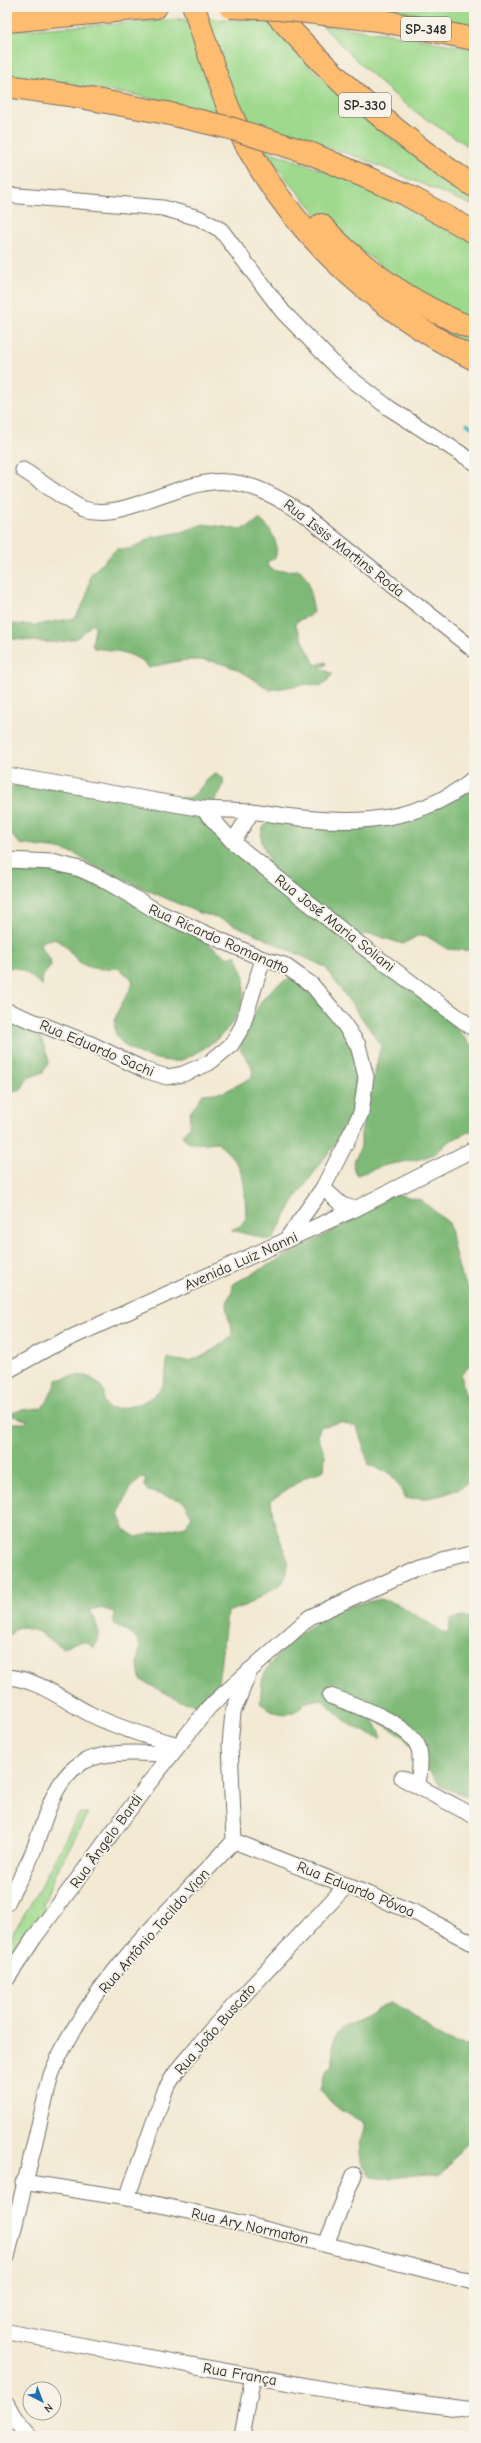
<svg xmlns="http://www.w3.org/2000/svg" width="481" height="2443" viewBox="0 0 481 2443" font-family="'Comic Neue',sans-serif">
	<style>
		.green { fill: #9fd98d; stroke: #65825c }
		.forest { fill: #7fb978; stroke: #557252; fill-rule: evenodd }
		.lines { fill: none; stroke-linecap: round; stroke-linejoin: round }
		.stream { stroke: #47b4c3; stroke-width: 3 }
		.minor-casing { stroke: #716e66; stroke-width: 17 }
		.highway-casing { stroke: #716e66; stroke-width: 24 }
		.minor { stroke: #fff; stroke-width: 15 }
		.highway { stroke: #febc70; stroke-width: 22 }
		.highway-bridge-casing { stroke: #716e66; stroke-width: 24; stroke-linecap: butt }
		.highway-bridge { stroke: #febc70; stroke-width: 22 }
		.labels { text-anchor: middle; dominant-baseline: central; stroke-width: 4; stroke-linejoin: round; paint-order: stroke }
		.shield { fill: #f7f3e8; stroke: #686764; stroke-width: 1 }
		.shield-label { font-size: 14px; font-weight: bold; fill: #2b2b2b }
		.street-label { font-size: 15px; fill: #2b2b2b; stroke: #f7f3e8 }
	</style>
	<rect width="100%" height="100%" fill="#f7f3e8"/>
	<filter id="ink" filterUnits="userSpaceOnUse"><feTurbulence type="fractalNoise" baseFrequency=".025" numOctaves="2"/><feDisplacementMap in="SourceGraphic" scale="8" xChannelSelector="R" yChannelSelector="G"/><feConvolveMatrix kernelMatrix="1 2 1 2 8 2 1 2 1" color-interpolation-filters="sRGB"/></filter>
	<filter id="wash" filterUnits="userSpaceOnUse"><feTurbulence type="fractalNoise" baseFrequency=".012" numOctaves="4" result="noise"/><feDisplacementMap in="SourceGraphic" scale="16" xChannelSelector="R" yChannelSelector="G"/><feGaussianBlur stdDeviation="0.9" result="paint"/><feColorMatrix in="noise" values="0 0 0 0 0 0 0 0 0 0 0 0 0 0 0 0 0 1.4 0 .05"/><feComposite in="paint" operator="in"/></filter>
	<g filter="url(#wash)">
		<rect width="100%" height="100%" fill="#f3e9d3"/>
		<g class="green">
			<path d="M380,7H474V25Z"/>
			<path d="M179,19L187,20L223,115L136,95L7,76V31Z"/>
			<path d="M205,19L268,20L319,75L375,126L474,201V206L358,157L246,121L235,100Z"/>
			<path d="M322,25L397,35L474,49V150C454,136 432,124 412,109C380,84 350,55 322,25Z"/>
			<path d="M263,149L377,190L474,242V325L453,317L329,228L276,167Z"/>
			<path d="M383,286L474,334V348L436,328Z"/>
			<path d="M79,1813H88L56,1873L43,1905L50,1913L7,1976V1943L37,1893Z"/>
		</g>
		<g class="forest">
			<path d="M259,519C271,528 280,543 275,558L267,562L268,567L276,571L300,570L308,581L314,612C309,619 300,617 295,624L315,665L326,662V665L320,668L333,674L322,686L307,684L269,690C228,658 199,653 149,668C134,651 115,651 94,648L92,645L95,627L93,623C88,628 82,635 76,638C60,646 25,640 7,638V624L36,625L75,618L86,598L91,574L116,549H130L153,537L182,532L203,524L239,529L249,527Z"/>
			<path d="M216,773L223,778C225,790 217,793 214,803C210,823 253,850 267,861L269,859C262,845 255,831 270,821L427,810L474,790V951L447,949L425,935L417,936L403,944L372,934L360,935L363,941L427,996L471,1045H474V1129L448,1142L435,1154L420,1159L386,1165L357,1175C348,1164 358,1157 361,1146C361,1142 361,1137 361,1133L381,1045L325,967L253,933L213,916L199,913L93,866L75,854L59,849L20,844L7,830V788L23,784L116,796L189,798C202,792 203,778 216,773Z"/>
			<path d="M37,864C104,886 172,915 228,958L236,955C239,963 243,971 244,979C246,1010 229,1033 204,1048C195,1053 186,1060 176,1061C158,1062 118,1051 115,1030C112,1013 127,998 133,983L131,978L118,968C107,969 94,970 84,965C68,957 65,931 41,942L40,946L50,959L51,966L42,977V986C32,977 21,965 7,968V865Z"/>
			<path d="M293,978L303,983L346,1024L362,1088L353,1119L294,1200L273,1239L270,1240L231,1230L240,1226L246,1218C244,1180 248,1168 216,1142C205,1143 187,1147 182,1135L189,1127L190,1113L203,1094L224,1092L251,1078C256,1067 246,1058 240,1049C246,1025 265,983 293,978Z"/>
			<path d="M7,1011L17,1014L41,1038L49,1061L43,1072L28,1078L20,1091H7Z"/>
			<path d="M387,1192L421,1200L449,1223C454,1248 457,1276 474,1296V1362L461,1374L464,1391L474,1413V1479C452,1495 431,1500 404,1498V1493L390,1473L369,1465L357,1427L341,1422L320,1427L318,1436L325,1455L324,1470L306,1477L271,1500C272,1509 273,1518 275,1526C281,1544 295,1565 282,1583L249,1604L227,1612L217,1692L201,1706L180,1701L141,1680C130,1646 157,1647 114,1624V1612L100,1608L90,1610C97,1623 102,1635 94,1648C83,1638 76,1642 63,1648L37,1631L18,1627L7,1637V1423H27L28,1421L8,1414L21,1410L41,1408L47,1402L57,1380C73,1376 85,1371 98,1383C105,1390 105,1393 103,1402L109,1409C128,1408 150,1404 162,1386C166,1379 166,1365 168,1358C196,1367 210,1352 232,1336C233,1325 226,1317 227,1305C227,1298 234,1291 233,1284L358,1217ZM143,1477L146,1478L144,1486L148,1491L181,1500L187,1505V1508L192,1516L186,1526L136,1537L125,1530L119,1514L130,1488Z"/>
			<path d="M379,1599L397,1604L445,1633L448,1632L451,1619L465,1617L474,1619V1799L440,1786L404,1737L373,1718L382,1737L379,1738L350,1725L321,1699L305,1702C292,1720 276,1715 260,1703C261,1695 261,1686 263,1678C274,1649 318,1617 346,1607C357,1603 369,1602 379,1599Z"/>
			<path d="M390,2003C418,2012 441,2050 474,2044V2116L468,2120L474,2126V2140C459,2146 452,2165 439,2175C415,2171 393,2182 371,2177C364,2168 358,2156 360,2144C362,2136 366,2130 365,2122C346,2115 332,2107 321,2089L326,2073L333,2064C331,2028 336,2031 366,2017C375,2012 381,2006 390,2003Z"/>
		</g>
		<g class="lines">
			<path class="stream" d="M467,424L474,429"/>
		</g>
	</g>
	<g filter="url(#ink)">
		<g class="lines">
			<defs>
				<g id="minor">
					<path d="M7,195L163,208L199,218L221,230L283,312L341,371L389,408L474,462"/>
					<path d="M23,470C38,479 70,504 84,509C103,515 123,509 141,503C213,477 233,469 301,512L474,650"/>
					<path d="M7,775L203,809L233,842L358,943L474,1029"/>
					<path d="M203,809L252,811"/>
					<path d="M233,842L252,811C329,824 410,832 474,778"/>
					<path d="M7,860L52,862L80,869L104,880L160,913L263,959L284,965L312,985L340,1018L358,1045L366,1077L361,1113L323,1188L285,1241"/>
					<path d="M7,1011L91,1044L145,1070L167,1077L183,1074L209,1063L231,1045L242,1027L263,959"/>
					<path d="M323,1188L342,1205L355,1209"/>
					<path d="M7,1371L50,1347L355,1209L474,1149"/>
					<path d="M7,1677C38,1679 63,1700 90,1714C118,1728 148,1737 179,1745"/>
					<path d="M330,1696C353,1704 411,1724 419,1749C422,1761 419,1774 418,1786"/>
					<path d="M402,1778L474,1816"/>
					<path d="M234,1841L418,1914L474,1944"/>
					<path d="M7,1903C14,1888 23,1874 30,1859C44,1828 50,1780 83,1762C108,1749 143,1754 171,1754"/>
					<path d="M7,1979L34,1938L149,1783L209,1707L310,1617L419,1567L474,1553"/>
					<path d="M23,2182L127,2198L220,2218L474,2282"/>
					<path d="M127,2198L166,2088L179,2068L211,2030L347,1885"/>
					<path d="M326,2244L354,2175"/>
					<path d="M7,2257L51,2075C87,1985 169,1911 234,1841L230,1745L233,1712L250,1670"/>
					<path d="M7,2332L363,2396L474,2410"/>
					<path d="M7,2404L16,2421L29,2436"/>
					<path d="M242,2436L253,2376"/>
				</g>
				<g id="highway">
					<path d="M194,7C206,44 217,83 233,118C282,225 370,307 474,359"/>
					<path d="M270,7C331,76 397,137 474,186"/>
					<path d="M378,20L474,39"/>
					<path d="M7,21L156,7"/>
					<path d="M7,86L69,95L166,113"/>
					<path d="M312,154L405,194L474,232"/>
					<path d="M321,225C364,271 416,306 474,329"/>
				</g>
			</defs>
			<use href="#minor" class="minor-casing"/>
			<use href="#highway" class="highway-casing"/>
			<use href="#minor" class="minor"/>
			<use href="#highway" class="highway"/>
			<defs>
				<g id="highway-bridge">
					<path d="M230,7L280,9L378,20"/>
					<path d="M166,113L230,128L309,153"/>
				</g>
			</defs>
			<use href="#highway-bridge" class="highway-bridge-casing"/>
			<use href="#highway-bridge" class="highway-bridge"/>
		</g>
	</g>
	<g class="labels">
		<g class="shield">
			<rect x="401" y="17" width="50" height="24" rx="3"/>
			<rect x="339" y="93" width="52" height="24" rx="3"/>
		</g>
		<g class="shield-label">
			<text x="426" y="29">SP-348</text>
			<text x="365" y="105">SP-330</text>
		</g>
		<g class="street-label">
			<text transform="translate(344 548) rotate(38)">Rua Issis Martins Roda</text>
			<text transform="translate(335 923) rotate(38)">Rua José Maria Soliani</text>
			<text transform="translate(219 939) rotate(24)">Rua Ricardo Romanatto</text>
			<text transform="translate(97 1048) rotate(23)">Rua Eduardo Sachi</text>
			<text transform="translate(241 1261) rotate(-24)">Avenida Luiz Nanni</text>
			<text transform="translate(106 1841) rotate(-54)">Rua Ângelo Bardi</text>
			<text transform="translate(356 1889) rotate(22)">Rua Eduardo Póvoa</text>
			<text transform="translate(154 1931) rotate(-49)">Rua Antônio Tacildo Vion</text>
			<text transform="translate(215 2029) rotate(-49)">Rua João Buscato</text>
			<text transform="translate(250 2226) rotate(13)">Rua Ary Normaton</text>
			<text transform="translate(240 2374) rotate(10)">Rua França</text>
		</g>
	</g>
	<rect width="481" height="2443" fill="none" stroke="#f7f3e8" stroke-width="24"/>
	<g transform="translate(42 2401) rotate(138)"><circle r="19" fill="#f7f3e8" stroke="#a5a39c"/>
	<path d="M0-3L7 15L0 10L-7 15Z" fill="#1f6fb2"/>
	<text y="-6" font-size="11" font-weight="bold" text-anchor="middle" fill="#2b2b2b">N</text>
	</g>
</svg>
